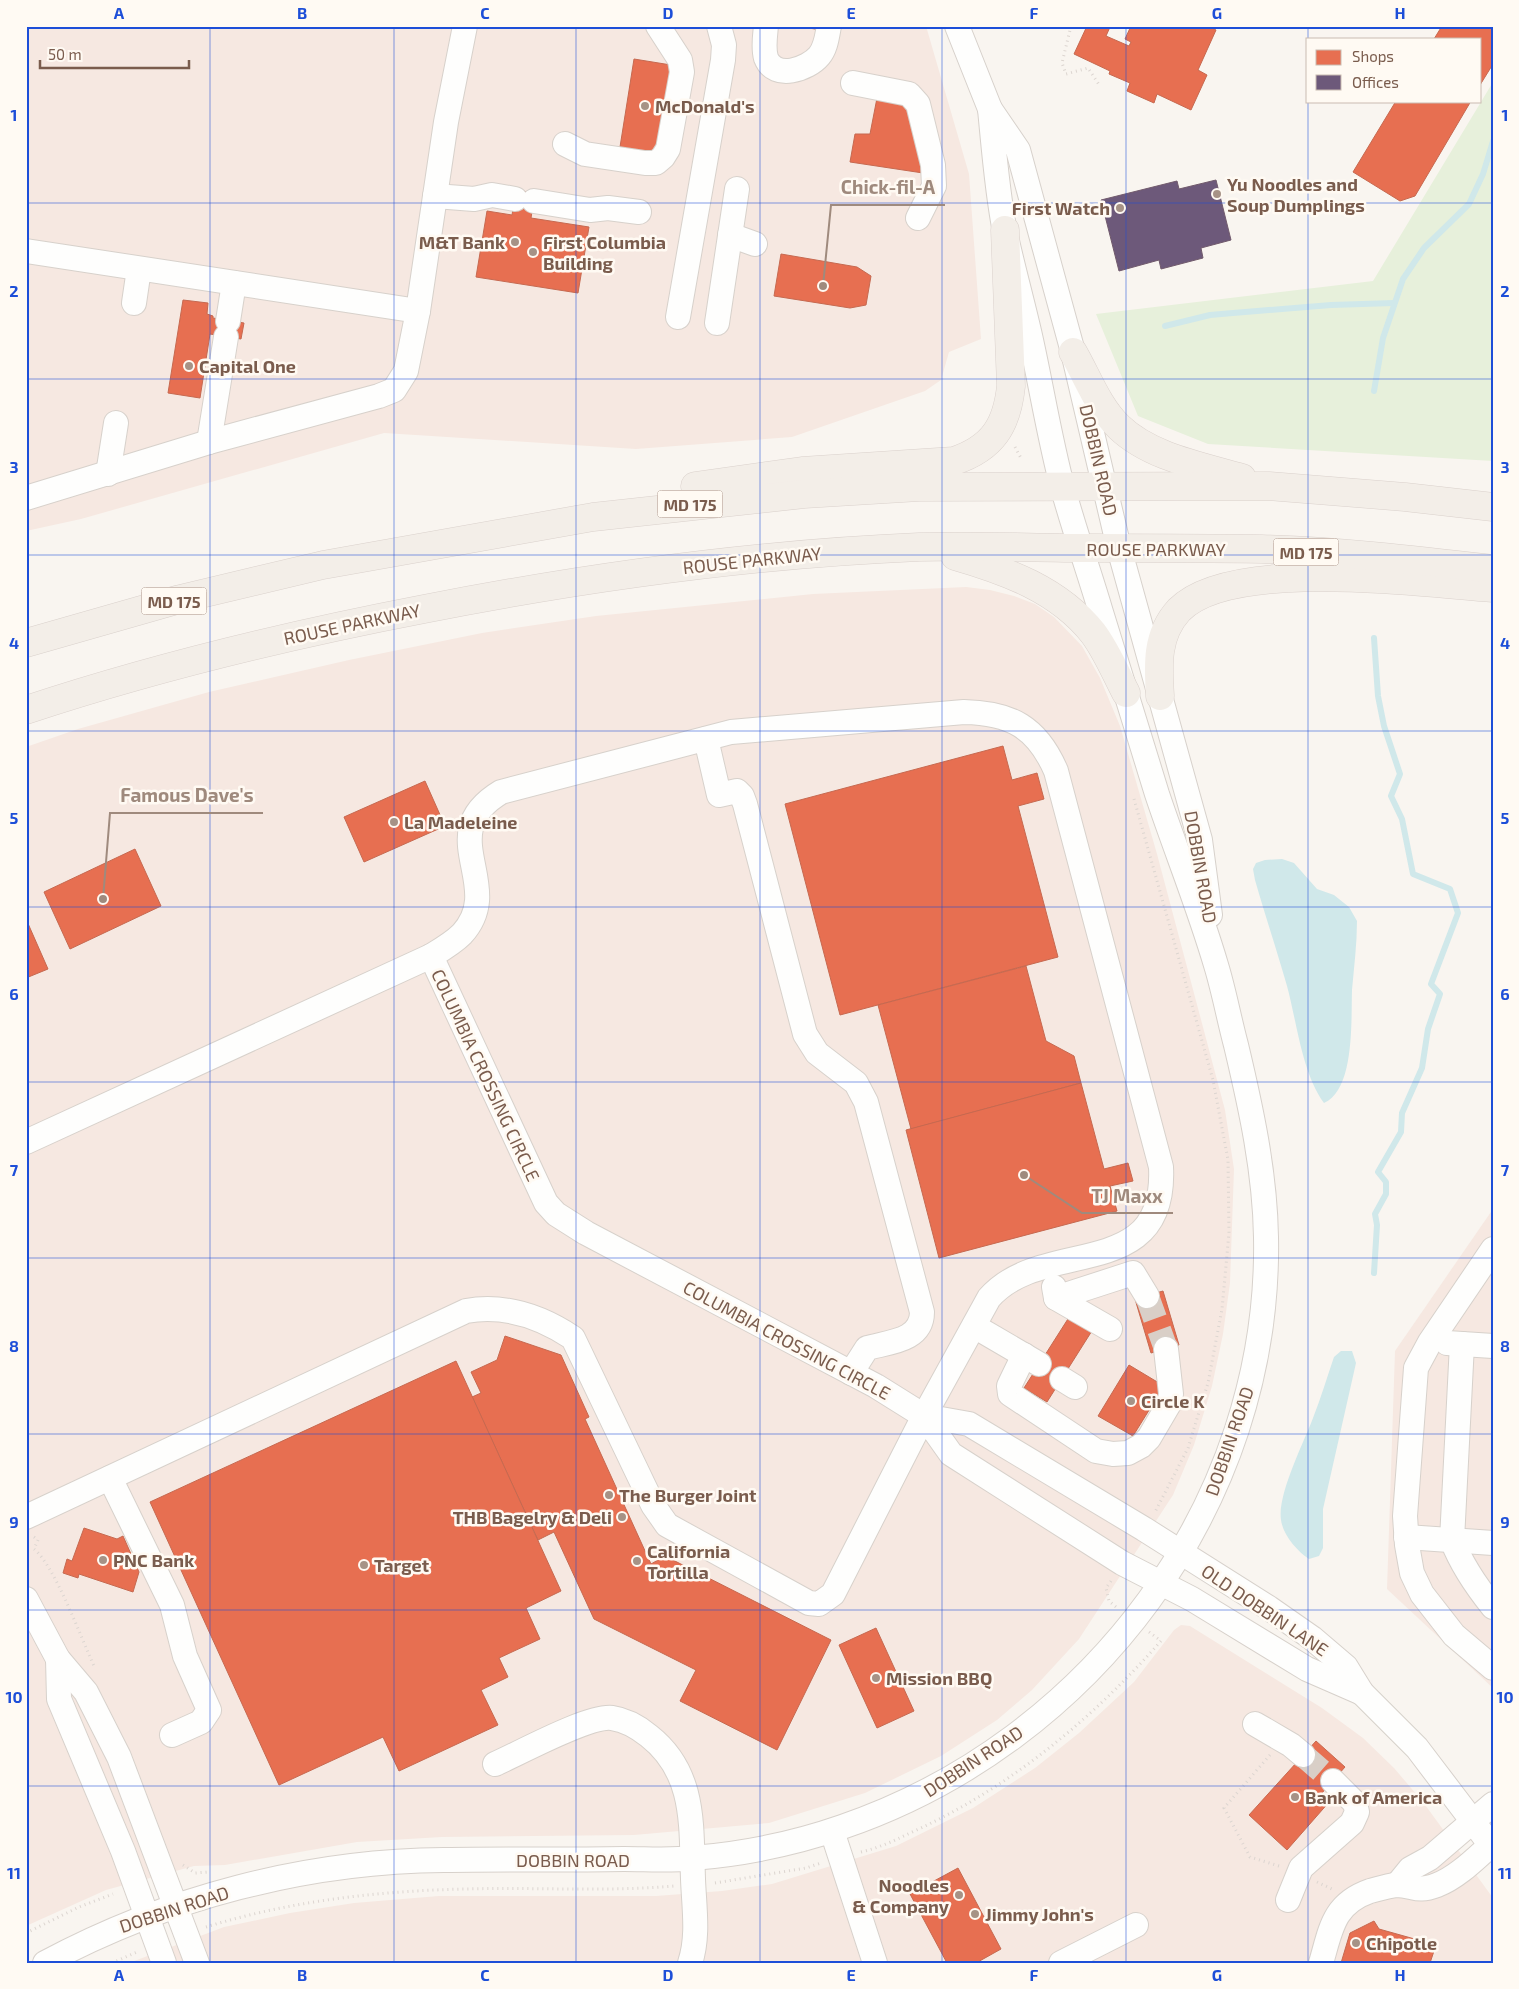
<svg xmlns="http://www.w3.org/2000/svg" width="1519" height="1989" viewBox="0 0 1519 1989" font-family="'Exo 2',sans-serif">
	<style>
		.commercial { fill: #f6e8e1 }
		.green { fill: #e7f0db }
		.water { fill: #d0e8ea }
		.shops { fill: #e76f51; stroke: #c66950 }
		.offices { fill: #6d597a; stroke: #715a6c }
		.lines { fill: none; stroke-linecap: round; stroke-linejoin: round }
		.stream { stroke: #d0e8ea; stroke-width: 6 }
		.minor-tunnel { stroke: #d9cfc7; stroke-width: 24; stroke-dasharray: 24 12; stroke-linecap: butt }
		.minor-casing { stroke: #d7d1cb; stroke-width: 26 }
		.major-casing { stroke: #dad1cc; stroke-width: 29 }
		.path { stroke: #dcd5d0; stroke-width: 3; stroke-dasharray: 1 4; stroke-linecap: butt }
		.minor { stroke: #fefefd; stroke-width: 24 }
		.major { stroke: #f3eee8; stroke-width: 28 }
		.grid { fill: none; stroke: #1d4ed8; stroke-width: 1; stroke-opacity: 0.55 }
		.poi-dot { fill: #a69286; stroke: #fffaf3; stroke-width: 2 }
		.labels { text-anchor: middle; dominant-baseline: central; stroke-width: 5; stroke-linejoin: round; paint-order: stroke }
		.shield { fill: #fffaf3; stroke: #a28b7f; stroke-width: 1 }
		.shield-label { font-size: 16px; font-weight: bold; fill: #7a5c4d }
		.poi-label { font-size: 18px; font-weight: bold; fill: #7a5c4d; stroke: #fffaf3; text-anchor: start }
		.street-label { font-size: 18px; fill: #7a5c4d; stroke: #fffaf3 }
		.leader { fill: none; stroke: #9f8a7d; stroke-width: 2 }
		.callout-dot { fill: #9f8a7d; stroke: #fffaf3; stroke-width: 2 }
		.callout-label { font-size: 19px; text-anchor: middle; font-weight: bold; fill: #9f8a7d; stroke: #fffaf3; stroke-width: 5; stroke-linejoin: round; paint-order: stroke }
		.neatline { fill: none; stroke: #1d4ed8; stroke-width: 2 }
		.grid-label { font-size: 16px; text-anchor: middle; font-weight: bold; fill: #1d4ed8 }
	</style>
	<rect width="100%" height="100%" fill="#f9f5f0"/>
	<g class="commercial">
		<path d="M26,26H926L969,174L981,339L949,352L941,380L925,391L792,437L636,449L384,433L81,519L26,531Z"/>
		<path d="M966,587L990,590L1014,596L1035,604L1054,617L1082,646L1100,678L1120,726L1157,854L1225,1110L1234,1169L1230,1283L1223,1334L1212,1386L1194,1445L1173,1495L1079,1639L1032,1690L997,1720L941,1756L865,1793L769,1823L634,1835L442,1837L357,1842L225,1865L194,1866L106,1890L26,1926V747L78,729L209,692L349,660L482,633L596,616L813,594Z"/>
		<path d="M1493,1209V1688L1387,1589L1395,1351Z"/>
		<path d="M1181,1625L1190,1626L1322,1708L1363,1738L1394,1768L1423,1802L1493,1898V1963H129L224,1927L290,1913L354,1903L439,1896H656L722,1891L772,1884L896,1846L973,1808L1035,1768L1079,1733L1134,1682L1174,1630Z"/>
	</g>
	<path class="green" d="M1493,82V461L1208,444L1138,416L1096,314L1373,281Z"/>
	<g class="water">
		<path d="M1282,859L1294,863L1317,889L1334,895L1349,907L1357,921C1357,944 1354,967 1352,990C1351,1019 1355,1090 1324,1103C1302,1073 1297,1023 1287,986C1277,951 1265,915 1255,880L1253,869L1256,863L1265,860Z"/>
		<path d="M1341,1351H1352L1356,1363L1323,1509V1548L1319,1556L1309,1559C1297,1551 1283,1535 1281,1520C1277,1495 1304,1442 1313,1418C1321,1398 1327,1377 1334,1357Z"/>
	</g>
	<g class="shops">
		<path d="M797,26H821V30Z"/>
		<path d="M1087,26L1110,27L1106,36L1129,46L1131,42L1125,39L1131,26H1208L1216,30L1198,70L1207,75L1191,110L1157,94L1154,103L1127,91L1130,83L1109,74L1110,71L1074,54Z"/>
		<path d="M1442,26H1493V64L1480,85V39H1434Z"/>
		<path d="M634,59L671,65L656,153L620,147Z"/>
		<path d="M877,98L910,103L923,173L850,162L855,134H870Z"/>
		<path d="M1396,101H1471L1415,196L1400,201L1353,172Z"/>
		<path d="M516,190L535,193L531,218L589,227L578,293L476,277L487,211L512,215Z"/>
		<path d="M781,254L857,267L871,276L866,305L850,308L774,296Z"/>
		<path d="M183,300L208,303L207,314L213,316V318L244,323L241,339L210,334L200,398L168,393Z"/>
		<path d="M1003,746L1012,780L1037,773L1044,799L1018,806L1058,957L840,1015L785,804Z"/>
		<path d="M425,781L445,826L364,862L344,817Z"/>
		<path d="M135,849L161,906L70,949L44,892Z"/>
		<path d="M26,919L48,969L26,978Z"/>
		<path d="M1026,966L1046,1041L1074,1056L1081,1083L911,1129L878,1005Z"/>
		<path d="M1081,1083L1104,1169L1128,1163L1133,1181L1110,1186L1117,1211L939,1258L906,1130Z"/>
		<path d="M1163,1291L1179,1345L1151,1353L1135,1299Z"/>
		<path d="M1073,1311L1095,1326L1047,1402L1024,1388Z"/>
		<path d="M505,1336L561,1355L589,1417L585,1419L651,1564L665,1556L831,1640L777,1750L680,1701L696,1670L594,1619L554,1532L538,1540L472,1397L481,1393L471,1372L497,1360Z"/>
		<path d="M456,1361L561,1591L526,1608L540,1639L499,1658L508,1677L481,1690L498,1725L399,1771L383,1737L279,1785L150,1502Z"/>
		<path d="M1129,1365L1164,1386L1133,1436L1098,1416Z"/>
		<path d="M84,1528L117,1539L123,1536L139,1572L133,1592L79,1574L78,1578L63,1573L67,1559L72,1561Z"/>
		<path d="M876,1628L914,1711L877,1728L839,1645Z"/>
		<path d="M1316,1741L1345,1767L1322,1793L1330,1801L1287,1850L1249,1815Z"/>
		<path d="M958,1868L1001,1949L976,1963H947L910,1894Z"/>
		<path d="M1374,1921L1379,1929L1436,1945L1430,1963H1341L1350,1933Z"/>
	</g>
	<path class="offices" d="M1216,180L1231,240L1201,248L1203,258L1161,269L1159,260L1119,271L1101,200L1177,181L1179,189Z"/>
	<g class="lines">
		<g class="stream">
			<path d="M1165,326L1210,315L1233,313L1331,305L1394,303"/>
			<path d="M1374,391L1383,338L1403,279L1424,248L1469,204L1483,174L1493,141"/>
			<path d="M1374,638L1378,696L1384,726L1400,774L1391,796L1402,819L1413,874L1450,889L1458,913L1431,984L1440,994L1428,1029L1422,1068L1402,1113L1401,1132L1378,1172L1386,1182V1194L1375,1214L1377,1225L1374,1273"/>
		</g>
		<g class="minor-tunnel">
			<path d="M1147,1296L1166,1349"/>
			<path d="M1303,1755L1333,1781"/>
		</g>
		<defs>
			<g id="minor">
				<path d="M766,26C765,36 763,48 766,58C775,81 808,69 819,56C826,48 827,36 829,26"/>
				<path d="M957,26L990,109L1018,150L1073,352L1119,548L1200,840L1210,915"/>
				<path d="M853,83L909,94L918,104L933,165L934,186L918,218"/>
				<path d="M565,144L585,154L645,163H656L663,157L668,149L682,72L680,60L658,26"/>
				<path d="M435,196L474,199L492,195L515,199"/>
				<path d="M534,201L590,210L608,208L639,212"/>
				<path d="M730,235L755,244"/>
				<path d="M26,251L418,311"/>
				<path d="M134,303L139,269"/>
				<path d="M678,317L723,60L724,45L719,26"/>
				<path d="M228,321L234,283"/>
				<path d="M717,323L737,189"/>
				<path d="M209,442L226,337"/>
				<path d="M108,474L116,423"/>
				<path d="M26,498L209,442L379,396L394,390L406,371L418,311L446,122L465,26"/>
				<path d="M706,739L719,795L737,791L742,796L745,804L805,1034L817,1053L856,1083L866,1102L922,1312C922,1341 889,1342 867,1348L851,1373"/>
				<path d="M26,1142L431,956L546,1203L556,1214L586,1233L876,1386L924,1416L969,1424L1144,1529L1269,1608L1312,1638L1346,1667L1362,1693L1417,1748L1493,1848"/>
				<path d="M1493,1249L1430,1342L1416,1368L1405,1516L1407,1545L1412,1573L1422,1594L1454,1635L1493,1668"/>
				<path d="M1054,1287L1056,1298L1110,1329"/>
				<path d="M1056,1298L1133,1273L1147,1296"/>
				<path d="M974,1326L1039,1364"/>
				<path d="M1447,1343L1493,1346"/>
				<path d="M1462,1344L1452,1540C1462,1566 1476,1586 1493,1607"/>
				<path d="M1024,1355L1009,1386L1010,1394L1096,1451L1113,1454L1128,1453L1141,1446L1149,1438L1169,1404L1171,1394L1166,1349"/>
				<path d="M1062,1379L1075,1387"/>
				<path d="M924,1416L951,1454L1122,1563L1192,1599L1307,1669L1362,1693"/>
				<path d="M110,1478L172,1605L185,1656L209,1710L201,1722L172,1735"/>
				<path d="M26,1517L466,1311C505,1304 540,1316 573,1338L653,1505L667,1525L809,1603L819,1604L833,1594L924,1416L989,1298C1043,1236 1167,1285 1161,1167L1056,771C1037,727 1011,713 964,712L731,732L501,792C431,834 507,885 462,934C453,943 441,950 431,956"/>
				<path d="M1406,1537L1493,1543"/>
				<path d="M26,1599L58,1659L86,1692L119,1757L197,1963"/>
				<path d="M58,1659L59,1699L123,1851L164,1963"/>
				<path d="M1255,1724L1291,1745L1303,1755"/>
				<path d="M495,1764C520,1753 589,1715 612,1718C626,1720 638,1727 649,1736C696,1773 691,1826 693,1879C694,1907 699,1936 690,1963"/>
				<path d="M832,1831L875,1963"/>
				<path d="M1397,1885L1410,1869L1430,1858L1493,1804"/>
				<path d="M1288,1900L1301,1868L1352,1823L1357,1812L1355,1803L1333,1781"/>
				<path d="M45,1963C166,1898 306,1861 444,1860C504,1859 564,1860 624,1859C647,1859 671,1861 693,1858C742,1854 796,1843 842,1827C1091,1742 1271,1503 1266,1237C1265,1172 1251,1108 1236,1045C1229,1019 1224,991 1216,965C1199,907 1176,851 1157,794C1138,733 1119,670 1100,609C1088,569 1074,529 1063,489C1050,441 1042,390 1031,340C1023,304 1013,269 1005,232C997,192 994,150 990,109"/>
				<path d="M1061,1963L1136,1925"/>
				<path d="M1321,1963C1331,1929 1333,1904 1370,1891C1378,1889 1388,1886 1396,1885C1414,1885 1416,1893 1437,1885C1458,1877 1477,1857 1493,1843"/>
			</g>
			<g id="major">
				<path d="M1073,352C1087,376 1098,407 1119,427C1150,457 1201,466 1242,478"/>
				<path d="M695,486L802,471L954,461C993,448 1007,425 1011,386L1005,230"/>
				<path d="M955,556C1007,571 1059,590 1093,633C1106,650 1116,674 1126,693"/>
				<path d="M26,643L180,599L323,565L593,517L804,494L919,487L1269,486L1405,497L1493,507"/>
				<path d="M1160,696C1158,665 1156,635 1179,610C1231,557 1421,583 1493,588"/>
				<path d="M26,710C156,667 289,635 424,609C587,577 753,554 919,547C976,545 1034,548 1091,548C1148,548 1205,548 1262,549C1339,551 1416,560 1493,569"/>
			</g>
		</defs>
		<use href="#minor" class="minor-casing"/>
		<use href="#major" class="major-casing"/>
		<g class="path">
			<path d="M1071,26L1062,63L1066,74L1088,68L1100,86"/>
			<path d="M1015,447L1022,460"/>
			<path d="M1134,799L1213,1080L1228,1160L1229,1233L1222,1309L1208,1383L1188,1448L1155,1512"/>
			<path d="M34,1537L38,1540L34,1549C55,1566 81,1638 94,1666"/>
			<path d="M1111,1581L1106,1588L1109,1601L1116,1607"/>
			<path d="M1270,1755L1224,1808L1250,1857L1279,1866"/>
			<path d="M861,1852C883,1847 901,1837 921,1828C1014,1784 1093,1718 1161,1641L1149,1632"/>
			<path d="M183,1865L195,1873L209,1872"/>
			<path d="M1317,1882L1332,1889"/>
			<path d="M715,1883L806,1868L821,1863"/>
			<path d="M206,1927C290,1901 377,1891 465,1889C534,1887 604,1892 674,1886"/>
			<path d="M26,1933L79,1907L113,1894"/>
			<path d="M112,1963L137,1952"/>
		</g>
		<use href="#minor" class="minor"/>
		<use href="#major" class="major"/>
	</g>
	<path class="grid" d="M210,26V1963M394,26V1963M576,26V1963M760,26V1963M942,26V1963M1126,26V1963M1308,26V39M1308,101V1963M26,203H1493M26,379H1493M26,555H1493M26,731H1493M26,907H1493M26,1082H1493M26,1258H1493M26,1434H1493M26,1610H1493M26,1786H1493"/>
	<g class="poi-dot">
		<circle cx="645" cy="106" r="5"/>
		<circle cx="1217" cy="194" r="5"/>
		<circle cx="1120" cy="208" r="5"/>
		<circle cx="515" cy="242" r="5"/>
		<circle cx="533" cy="252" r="5"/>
		<circle cx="189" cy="366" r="5"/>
		<circle cx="394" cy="822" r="5"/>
		<circle cx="1131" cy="1401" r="5"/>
		<circle cx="609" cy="1495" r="5"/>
		<circle cx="622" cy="1517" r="5"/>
		<circle cx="103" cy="1560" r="5"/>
		<circle cx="637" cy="1561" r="5"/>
		<circle cx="364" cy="1565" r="5"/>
		<circle cx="876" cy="1678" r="5"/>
		<circle cx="1295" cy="1797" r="5"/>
		<circle cx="959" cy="1895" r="5"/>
		<circle cx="975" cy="1914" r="5"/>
		<circle cx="1356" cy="1943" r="5"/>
	</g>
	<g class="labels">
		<g class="shield">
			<rect x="657.5" y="490.5" width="65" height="27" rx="4"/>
			<rect x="1273.5" y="538.5" width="65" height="27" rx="4"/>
			<rect x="141.5" y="587.5" width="65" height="27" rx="4"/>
		</g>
		<g class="shield-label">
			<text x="690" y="504">MD 175</text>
			<text x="1306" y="552">MD 175</text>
			<text x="174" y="601">MD 175</text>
		</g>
		<g class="poi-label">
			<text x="655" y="106">McDonald's</text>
			<text x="1227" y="184">Yu Noodles and<tspan x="1227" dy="21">Soup Dumplings</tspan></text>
			<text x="1110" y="208" text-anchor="end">First Watch</text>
			<text x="505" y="242" text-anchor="end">M&amp;T Bank</text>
			<text x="543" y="242">First Columbia<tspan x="543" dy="21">Building</tspan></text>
			<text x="199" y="366">Capital One</text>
			<text x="404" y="822">La Madeleine</text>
			<text x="1141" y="1401">Circle K</text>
			<text x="619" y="1495">The Burger Joint</text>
			<text x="612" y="1517" text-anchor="end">THB Bagelry &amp; Deli</text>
			<text x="647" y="1551">California<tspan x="647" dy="21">Tortilla</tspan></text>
			<text x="113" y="1560">PNC Bank</text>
			<text x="374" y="1565">Target</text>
			<text x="886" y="1678">Mission BBQ</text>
			<text x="1305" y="1797">Bank of America</text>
			<text x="949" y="1885" text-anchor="end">Noodles<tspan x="949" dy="21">&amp; Company</tspan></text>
			<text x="985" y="1914">Jimmy John's</text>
			<text x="1366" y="1943">Chipotle</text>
		</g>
		<g class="street-label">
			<text transform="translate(1099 460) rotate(77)">DOBBIN ROAD</text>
			<text x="1156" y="549">ROUSE PARKWAY</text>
			<text transform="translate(752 560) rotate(-6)">ROUSE PARKWAY</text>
			<text transform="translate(352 624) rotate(-12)">ROUSE PARKWAY</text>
			<text transform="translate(1201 867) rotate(80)">DOBBIN ROAD</text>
			<text transform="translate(486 1075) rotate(65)">COLUMBIA CROSSING CIRCLE</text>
			<text transform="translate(787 1340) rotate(28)">COLUMBIA CROSSING CIRCLE</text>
			<text transform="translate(1229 1441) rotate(-71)">DOBBIN ROAD</text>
			<text transform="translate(1265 1610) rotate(34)">OLD DOBBIN LANE</text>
			<text transform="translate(973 1761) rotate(-33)">DOBBIN ROAD</text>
			<text x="573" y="1860">DOBBIN ROAD</text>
			<text transform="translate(174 1909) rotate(-18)">DOBBIN ROAD</text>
		</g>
	</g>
	<path class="leader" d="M823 286L831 205H945M103 899L110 813H263M1024 1175L1082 1213H1173"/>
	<g class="callout-dot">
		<circle cx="823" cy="286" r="5"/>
		<circle cx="103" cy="899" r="5"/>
		<circle cx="1024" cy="1175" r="5"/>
	</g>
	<g class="callout-label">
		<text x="888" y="194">Chick-fil-A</text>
		<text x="187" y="802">Famous Dave's</text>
		<text x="1127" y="1203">TJ Maxx</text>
	</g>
	<rect width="1519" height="1989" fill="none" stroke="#fffaf3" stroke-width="55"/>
	<rect x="1306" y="38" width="175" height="65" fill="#fffaf3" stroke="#cabbb1"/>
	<rect x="1316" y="50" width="25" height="15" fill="#e76f51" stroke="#cabbb1"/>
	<text x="1352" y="62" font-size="15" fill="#7a5c4d">Shops</text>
	<rect x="1316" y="75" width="25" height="15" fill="#6d597a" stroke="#cabbb1"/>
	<text x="1352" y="88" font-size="15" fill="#7a5c4d">Offices</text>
	<path d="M40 60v8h149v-8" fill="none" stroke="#7a5c4d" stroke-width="2.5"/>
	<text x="48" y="60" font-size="15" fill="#7a5c4d" stroke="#fffaf3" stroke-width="4" paint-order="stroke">50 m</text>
	<rect x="28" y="28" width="1464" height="1934" class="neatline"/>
	<g class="grid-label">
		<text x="119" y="19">A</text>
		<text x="302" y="19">B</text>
		<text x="485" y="19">C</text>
		<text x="668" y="19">D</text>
		<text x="851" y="19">E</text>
		<text x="1034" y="19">F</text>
		<text x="1217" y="19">G</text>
		<text x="1400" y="19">H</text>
		<text x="14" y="121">1</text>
		<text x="1505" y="121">1</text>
		<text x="14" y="297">2</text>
		<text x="1505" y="297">2</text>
		<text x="14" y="473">3</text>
		<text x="1505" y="473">3</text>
		<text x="14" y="649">4</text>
		<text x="1505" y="649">4</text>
		<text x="14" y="824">5</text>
		<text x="1505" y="824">5</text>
		<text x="14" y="1000">6</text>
		<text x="1505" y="1000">6</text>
		<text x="14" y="1176">7</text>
		<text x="1505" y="1176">7</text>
		<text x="14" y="1352">8</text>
		<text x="1505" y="1352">8</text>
		<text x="14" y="1528">9</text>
		<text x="1505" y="1528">9</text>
		<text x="14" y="1703">10</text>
		<text x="1505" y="1703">10</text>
		<text x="14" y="1879">11</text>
		<text x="1505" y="1879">11</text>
		<text x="119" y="1981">A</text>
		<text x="302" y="1981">B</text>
		<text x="485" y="1981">C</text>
		<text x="668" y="1981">D</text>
		<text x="851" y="1981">E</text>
		<text x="1034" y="1981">F</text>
		<text x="1217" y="1981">G</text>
		<text x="1400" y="1981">H</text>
	</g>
</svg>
